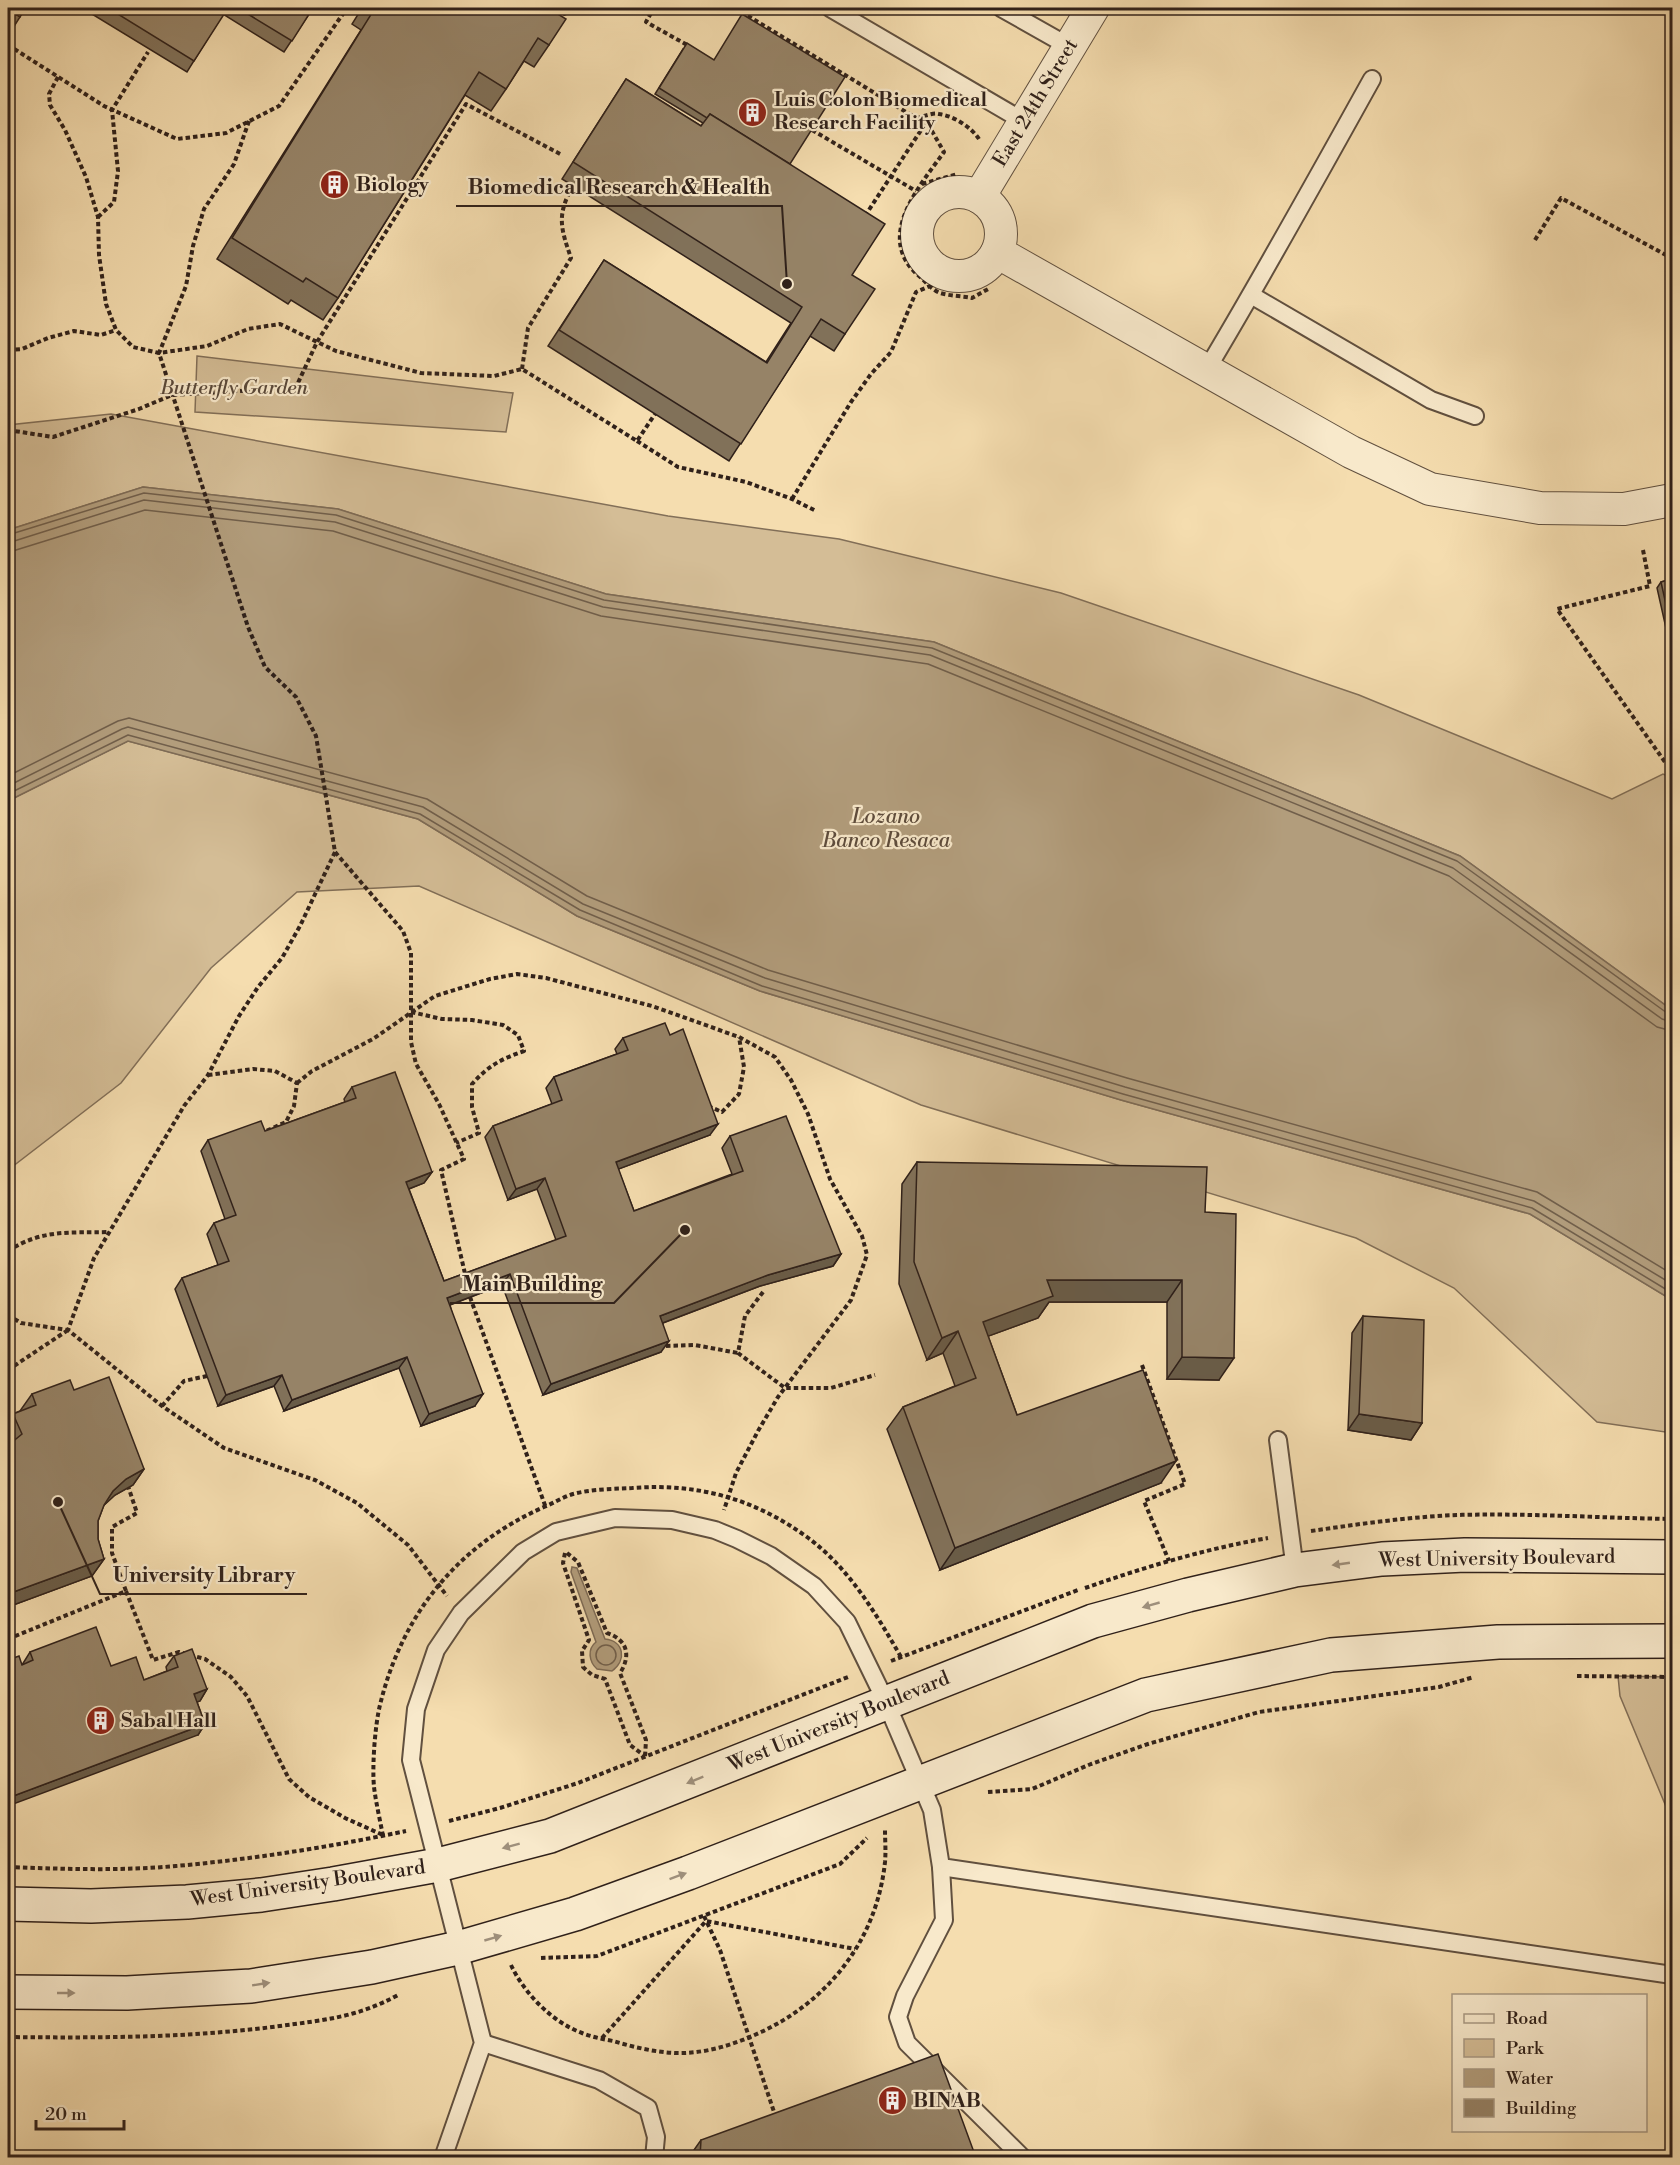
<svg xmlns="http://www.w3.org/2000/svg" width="1680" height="2165" viewBox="0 0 1680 2165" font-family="'Libre Bodoni',serif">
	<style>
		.green { fill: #d4bd96; stroke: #826f58; stroke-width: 1.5 }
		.water { fill: #b29d7c; stroke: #7e6b55; stroke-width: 1.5 }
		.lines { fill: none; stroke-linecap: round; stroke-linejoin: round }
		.shore { stroke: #715f4b; stroke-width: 1.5 }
		.service-casing { stroke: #61503f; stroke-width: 20 }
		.minor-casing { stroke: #61503f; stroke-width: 34 }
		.secondary-casing { stroke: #30211a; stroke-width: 36 }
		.path { stroke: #30211a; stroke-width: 4; stroke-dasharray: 4.5 3; stroke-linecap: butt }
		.service { stroke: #f8e9cb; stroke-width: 16 }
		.minor { stroke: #f8e9cb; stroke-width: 32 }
		.secondary { stroke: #f8e9cb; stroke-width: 33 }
		.wall { fill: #817159; stroke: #30211a; stroke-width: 1.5 }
		.shaded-wall { fill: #695c48; stroke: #30211a; stroke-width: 1.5 }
		.building { fill: #968367; stroke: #30211a; stroke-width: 1.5 }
		.oneway { fill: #9e8f7b }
		.labels { text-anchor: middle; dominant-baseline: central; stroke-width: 4.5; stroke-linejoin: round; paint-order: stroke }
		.poi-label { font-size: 20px; font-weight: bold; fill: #30211a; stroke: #f8e9cb; text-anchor: start }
		.street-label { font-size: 20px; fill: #30211a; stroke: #f8e9cb }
		.park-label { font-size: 20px; font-style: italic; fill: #594839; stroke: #f8e9cb }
		.water-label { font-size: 21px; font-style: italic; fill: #5e4c3c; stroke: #f8e9cb }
		.leader { fill: none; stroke: #30211a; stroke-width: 2 }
		.callout-dot { fill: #30211a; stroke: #f8e9cb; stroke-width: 2 }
		.callout-label { font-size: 21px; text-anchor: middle; font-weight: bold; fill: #30211a; stroke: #f8e9cb; stroke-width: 4.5; stroke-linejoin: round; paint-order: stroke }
	</style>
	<rect width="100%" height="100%" fill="#f5ddaf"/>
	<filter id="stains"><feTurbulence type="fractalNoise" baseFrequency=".00333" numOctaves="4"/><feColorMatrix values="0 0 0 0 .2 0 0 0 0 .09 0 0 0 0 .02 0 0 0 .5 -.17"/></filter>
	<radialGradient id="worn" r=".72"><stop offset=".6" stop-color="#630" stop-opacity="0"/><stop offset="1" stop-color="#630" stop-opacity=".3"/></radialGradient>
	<g class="green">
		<path d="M197,356L513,393L506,432L195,412Z"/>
		<path d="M111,414L668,516L839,539L1061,593L1359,695L1612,799L1663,774L1672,778V1010L1460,856L934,642L606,594L338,509L143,487L8,530V425Z"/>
		<path d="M128,741L418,819L577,916L760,991L1121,1100L1530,1214L1672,1300V1433L1597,1422L1454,1288L1356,1238L921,1105L419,886L297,892L211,968L121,1083L8,1170V801Z"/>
		<path d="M1618,1676L1672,1677V1821L1620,1696Z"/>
	</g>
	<g class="water">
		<path d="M143,487L338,509L606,594L934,642L1460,856L1672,1010V1300L1530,1214L1121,1100L760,991L577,916L418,819L128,741L8,801V530Z"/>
		<path d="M572,1567L577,1568L605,1639C624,1641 627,1660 612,1671L597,1669C589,1662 587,1649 596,1642L571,1572Z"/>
	</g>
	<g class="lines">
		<g class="shore">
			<path d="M8,535L144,493L336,515L604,600L932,648L1457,861L1667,1013L1672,1015"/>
			<path d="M8,543L144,500L335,522L603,607L930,655L1453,868L1662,1019L1672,1022"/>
			<path d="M8,552L16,550L145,510L333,531L601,616L928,664L1449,876L1657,1027L1672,1031"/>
			<path d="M8,776L118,721L129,718L427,799L587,896L768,970L1127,1078L1537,1192L1672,1274"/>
			<path d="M8,786L122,729L128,727L423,807L583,904L765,978L1125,1087L1534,1201L1672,1284"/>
			<path d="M8,794L128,735L420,814L580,910L762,986L1123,1094L1532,1208L1672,1293"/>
			<circle cx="606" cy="1655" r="10"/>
		</g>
		<defs>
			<g id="service">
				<path d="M830,8L1025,122"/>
				<path d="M1001,8L1070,47"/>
				<path d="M1251,295L1431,400L1475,416"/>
				<path d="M1207,369C1264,274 1318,176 1372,79"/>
				<path d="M1278,1440L1295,1570"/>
				<path d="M941,1867L944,1920L905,1996L898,2017L907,2043L1023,2158"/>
				<path d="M483,2043L599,2080L648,2108L656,2137L654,2158"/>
				<path d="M443,2158L483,2043L411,1760L416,1709L436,1650L461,1613L523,1552L556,1532L615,1518L672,1520L715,1530L737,1539L771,1556L814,1586L847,1622L886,1702L932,1810L941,1867L1672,1975"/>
			</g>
			<g id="minor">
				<circle cx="959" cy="234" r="42"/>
				<path d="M979,197L1093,8"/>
				<path d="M997,252L1351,452L1430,489L1540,508L1624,509L1672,500"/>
			</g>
			<g id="secondary">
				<path d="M8,1904L91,1906L187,1902L261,1895L333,1884L438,1865L550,1836L1093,1621L1188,1595L1295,1570L1382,1559L1465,1555L1672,1557"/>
				<path d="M8,1992L127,1993L251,1986L372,1967L458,1948L575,1914L688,1873L1146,1695L1331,1655L1498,1642L1672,1641"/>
			</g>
		</defs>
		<use href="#service" class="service-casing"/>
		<use href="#minor" class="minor-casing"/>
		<use href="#secondary" class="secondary-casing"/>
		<g class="path">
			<path d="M642,8L651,13L654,8"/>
			<path d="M735,8L929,126L944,152C919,187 874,238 919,276C925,281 932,290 940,293C950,296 962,296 972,298L990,288"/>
			<path d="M651,13L646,22L689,46"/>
			<path d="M556,17L579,8"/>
			<path d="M8,45L104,106L177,139L226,133L279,106L347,8"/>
			<path d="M58,77L49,94L50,105L65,130L86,177L98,217L99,255L106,304L116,330L133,347L159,353L248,627L265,667L296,697L316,736L335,852L403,931L411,953V1042L416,1064L439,1104L464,1159L441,1170L466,1278"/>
			<path d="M916,118C923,117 933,112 939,114C954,116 971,127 979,139"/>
			<path d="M249,121L234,164L204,209L193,246L186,286L159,353L207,346L248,329L280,324L336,351L421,373L494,376L522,369L637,441L655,414"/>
			<path d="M812,130L916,191"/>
			<path d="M922,184L958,174"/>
			<path d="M865,216L925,124"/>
			<path d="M98,217L114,202L118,171L112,110L148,52"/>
			<path d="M1535,240L1561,198L1666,255L1672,251"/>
			<path d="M8,350L22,349L48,338L74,331L101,335L116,330"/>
			<path d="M522,369L528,328L571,258C561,229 556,215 573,186"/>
			<path d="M8,430L53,437L139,409L172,395L256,390L297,385L317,342L466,104L562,155"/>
			<path d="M637,441L678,467L746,482L792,499L816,511"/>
			<path d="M792,499L851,402L871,374L891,352L916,292L930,286"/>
			<path d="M1643,550L1650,586L1557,609L1672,772"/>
			<path d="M335,852L300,926L282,958L258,987L239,1016L208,1075L184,1106L94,1258L68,1330L162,1406L224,1448L315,1480L357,1503L408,1545L447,1596"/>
			<path d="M411,1012L442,1019L472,1020L503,1025L518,1035L524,1051C501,1059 488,1066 472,1084V1107L479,1133L456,1143"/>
			<path d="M208,1075L253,1069L275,1071L297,1083L294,1106L286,1122L266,1131"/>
			<path d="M297,1083L312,1071L373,1039L435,996L490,979L517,974L546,978L652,1006L739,1037L775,1057L791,1080L808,1114L830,1179L862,1236L867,1255L851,1300L778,1397L758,1431L736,1473L724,1510"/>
			<path d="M708,1106L722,1112L739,1094L744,1067L739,1037"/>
			<path d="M8,1251C42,1229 69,1233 109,1232"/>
			<path d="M763,1292L745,1316L738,1353L785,1388H831L875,1375"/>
			<path d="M470,1297L546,1508"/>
			<path d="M8,1315L21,1323L67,1330"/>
			<path d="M666,1346L695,1345L738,1353"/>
			<path d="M1142,1365L1185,1484L1144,1501L1169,1561"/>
			<path d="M8,1370L68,1330"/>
			<path d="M162,1406L184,1381L207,1376"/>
			<path d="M1311,1531C1359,1524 1408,1517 1457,1515C1529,1513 1601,1518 1672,1519"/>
			<path d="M565,1553L563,1563L589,1640L582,1651L583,1667L592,1675L605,1679L630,1745L645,1756"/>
			<path d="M567,1553L578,1562L607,1633C628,1640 631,1656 620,1673L646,1740L645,1757"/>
			<path d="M1085,1588C1145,1567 1205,1549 1268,1538"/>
			<path d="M126,1591L153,1660L179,1652L205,1659L231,1677L247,1696L289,1779L309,1797L345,1818L383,1835"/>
			<path d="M8,1639L126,1591L112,1553V1527L137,1513L127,1483"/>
			<path d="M891,1661L1078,1590"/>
			<path d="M1577,1676L1672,1677"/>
			<path d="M988,1792L1032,1789L1091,1764L1148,1744L1259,1712L1439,1687L1474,1677"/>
			<path d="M449,1821L500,1808L578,1783L848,1677"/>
			<path d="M383,1836C380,1820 376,1803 374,1787C372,1766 375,1725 380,1705C402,1614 458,1545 544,1507C554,1503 563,1497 573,1494C592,1489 613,1489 632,1488C697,1483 753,1498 807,1537C849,1568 875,1612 901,1657"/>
			<path d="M8,1867C63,1869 121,1871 176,1866C254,1859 330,1847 406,1831"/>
			<path d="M704,1916L720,1950L775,2115"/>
			<path d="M541,1958L597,1956L840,1864L867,1838"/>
			<path d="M511,1965C524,1993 552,2022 582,2033C592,2037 602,2039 613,2041C633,2047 654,2052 675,2053C704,2054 733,2045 759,2033C829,2001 877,1939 885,1862C886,1851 885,1840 885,1830"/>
			<path d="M8,2037C99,2038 189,2038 280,2026C325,2020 358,2017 398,1995"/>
			<path d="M602,2038L706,1921L855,1949"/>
		</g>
		<use href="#service" class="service"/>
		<use href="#minor" class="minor"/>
		<use href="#secondary" class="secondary"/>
	</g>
	<g class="wall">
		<path d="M8,8L20,17L13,28L8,25Z"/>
		<path d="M82,8H313L284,52L223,14L187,72Z"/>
		<path d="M362,8H548L549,45L534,67L524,61L506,89L491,111L465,95L338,298L323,320L291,300L288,304L217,259L361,30L352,24Z"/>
		<path d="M683,49L790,164L852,275L845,334L834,351L810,336L729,461L548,346L604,260L766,362L791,323L562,179L626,79L701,126L703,123L655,94Z"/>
		<path d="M1672,579V655L1657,588L1661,582Z"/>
		<path d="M623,1038L710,1135L618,1169L634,1211L732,1174L722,1148L730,1136L841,1254L833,1266L760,1286L663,1323L661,1352L543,1395L502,1285L450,1305L475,1406L421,1426L399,1368L284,1411L274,1386L218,1406L175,1289L182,1278L218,1265L207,1234L214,1223L225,1219L201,1151L208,1140L265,1131L345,1102L344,1099L352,1087L432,1172L424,1183L409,1189L444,1281L556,1240L537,1189L508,1200L485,1137L493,1126L552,1104L546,1088L554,1077L617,1054L615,1049Z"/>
		<path d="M917,1162L1205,1212L1219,1380L1167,1379V1302H1049L1038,1318L988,1336L1017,1415L1161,1483L940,1570L887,1429L903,1407L955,1386L943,1353L927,1360L899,1284L902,1184Z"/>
		<path d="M1363,1316L1422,1423L1411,1440L1348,1430L1352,1333Z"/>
		<path d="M74,1390L144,1469L133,1485L115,1495L104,1505L98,1521V1539L104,1559L92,1576L8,1607V1421L13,1414L20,1411L32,1394Z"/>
		<path d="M30,1652L111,1666L144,1680L167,1671L166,1667L174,1656L207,1689L200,1701L197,1702L205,1724L198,1735L22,1665Z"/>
		<path d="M701,2140L973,2157H689Z"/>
	</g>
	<g class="shaded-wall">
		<path d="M718,1124L710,1135L608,1173L616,1162Z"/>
		<path d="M432,1172L424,1183L398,1193L406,1182Z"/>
		<path d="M545,1178L537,1189L508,1200L516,1189Z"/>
		<path d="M841,1254L833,1266L760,1286L652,1327L660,1316L768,1275Z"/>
		<path d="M510,1274L502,1285L439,1309L447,1298Z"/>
		<path d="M1047,1280H1182L1167,1302H1049L1038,1318L967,1344L983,1322Z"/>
		<path d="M958,1331L943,1353L927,1360L942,1338Z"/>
		<path d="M669,1341L661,1352L543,1395L551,1384Z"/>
		<path d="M407,1357L399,1368L284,1411L292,1400Z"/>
		<path d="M1182,1357L1234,1358L1219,1380L1167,1379Z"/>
		<path d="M282,1375L274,1386L218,1406L226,1395Z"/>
		<path d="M483,1394L475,1406L421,1426L429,1414Z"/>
		<path d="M1359,1414L1422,1423L1411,1440L1348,1430Z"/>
		<path d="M1176,1461L1161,1483L940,1570L955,1548Z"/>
		<path d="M144,1469L133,1485L115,1495L101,1508L113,1491L126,1479Z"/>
		<path d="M104,1559L92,1576L8,1607V1594Z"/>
		<path d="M207,1689L200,1701L186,1706L194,1694Z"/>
		<path d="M205,1724L198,1735L8,1806V1798Z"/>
	</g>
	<g class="building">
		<path d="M8,8H26L20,17L8,9Z"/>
		<path d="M108,8H228L194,61Z"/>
		<path d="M238,8H313L292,41Z"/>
		<path d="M375,8H548L566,19L549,45L538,38L506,89L479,72L338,298L306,278L303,282L232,238Z"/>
		<path d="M742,14L845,77L790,164L710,114L707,118L659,88L687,43L714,60Z"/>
		<path d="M626,79L701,126L710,114L885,224L852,275L875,289L845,334L821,319L741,444L559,330L604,260L767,363L802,307L573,162Z"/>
		<path d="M1672,579V632L1661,582Z"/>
		<path d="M665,1023L670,1035L683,1029L718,1124L616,1162L634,1211L743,1171L730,1136L786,1116L841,1254L768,1275L660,1316L669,1341L551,1384L510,1274L447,1298L483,1394L429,1414L407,1357L292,1400L282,1375L226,1395L182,1278L229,1261L214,1223L236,1215L208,1140L261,1121L265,1131L356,1098L352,1087L395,1072L432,1172L406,1182L444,1281L566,1236L545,1178L516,1189L493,1126L562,1100L554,1077L628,1050L623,1038Z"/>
		<path d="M917,1162L1207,1167L1205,1212L1236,1214L1234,1358L1182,1357V1280H1047L1053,1296L983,1322L1017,1415L1143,1370L1176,1461L955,1548L903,1407L976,1378L958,1331L942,1338L914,1262Z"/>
		<path d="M1363,1316L1424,1320L1422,1423L1359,1414Z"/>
		<path d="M109,1377L144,1469L126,1479L113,1491L104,1505L98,1521V1539L104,1559L8,1594V1446L11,1443L22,1434L13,1414L36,1405L32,1394L70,1380L74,1390Z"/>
		<path d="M96,1627L111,1666L136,1657L144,1680L178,1667L174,1656L192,1649L207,1689L194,1694L205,1724L8,1798V1660L19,1656L22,1665L33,1660L30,1652Z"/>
		<path d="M938,2054L975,2155L968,2157H700L701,2140Z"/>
	</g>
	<defs><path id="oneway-solid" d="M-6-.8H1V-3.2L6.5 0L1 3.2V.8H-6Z" transform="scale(1.5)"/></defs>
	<g class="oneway">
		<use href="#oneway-solid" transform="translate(1341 1564) rotate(172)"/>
		<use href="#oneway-solid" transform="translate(1151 1605) rotate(164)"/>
		<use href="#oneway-solid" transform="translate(695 1780) rotate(158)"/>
		<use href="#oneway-solid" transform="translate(511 1846) rotate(165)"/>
		<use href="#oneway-solid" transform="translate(678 1876) rotate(-20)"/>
		<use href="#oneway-solid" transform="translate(493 1938) rotate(-16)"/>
		<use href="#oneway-solid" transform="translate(261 1984) rotate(-9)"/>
		<use href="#oneway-solid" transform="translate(66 1993)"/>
	</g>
	<defs>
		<symbol id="building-disc" viewBox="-11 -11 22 22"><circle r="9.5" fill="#8f2418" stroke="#f8e9cb"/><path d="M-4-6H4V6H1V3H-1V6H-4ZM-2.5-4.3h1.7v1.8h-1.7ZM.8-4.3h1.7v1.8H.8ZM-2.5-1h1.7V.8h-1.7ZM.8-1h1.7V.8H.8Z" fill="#fff"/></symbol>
	</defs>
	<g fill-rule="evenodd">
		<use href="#building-disc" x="736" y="96" width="33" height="33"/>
		<use href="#building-disc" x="318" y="168" width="33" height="33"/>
		<use href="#building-disc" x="84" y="1704" width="33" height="33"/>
		<use href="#building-disc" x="876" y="2084" width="33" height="33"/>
	</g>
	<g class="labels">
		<g class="poi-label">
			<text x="774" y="100">Luis Colon Biomedical<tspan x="774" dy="23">Research Facility</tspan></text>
			<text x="356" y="185">Biology</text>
			<text x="121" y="1721">Sabal Hall</text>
			<text x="913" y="2101">BINAB</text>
		</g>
		<g class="street-label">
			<text transform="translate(1036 103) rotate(-59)">East 24th Street</text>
			<text transform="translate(1497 1559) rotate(-1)">West University Boulevard</text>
			<text transform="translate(839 1722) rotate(-22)">West University Boulevard</text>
			<text transform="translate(308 1884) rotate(-8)">West University Boulevard</text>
		</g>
		<g class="park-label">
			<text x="234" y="388">Butterfly Garden</text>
		</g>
		<g class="water-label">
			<text x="886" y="817">Lozano<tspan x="886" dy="24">Banco Resaca</tspan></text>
		</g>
	</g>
	<path class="leader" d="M787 284L782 206H456M685 1230L614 1303H450M58 1502L100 1594H307"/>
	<g class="callout-dot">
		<circle cx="787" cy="284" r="6"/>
		<circle cx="685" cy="1230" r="6"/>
		<circle cx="58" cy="1502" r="6"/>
	</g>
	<g class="callout-label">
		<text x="619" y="194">Biomedical Research &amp; Health</text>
		<text x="532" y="1291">Main Building</text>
		<text x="204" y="1582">University Library</text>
	</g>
	<rect width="1680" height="2165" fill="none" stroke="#f5ddaf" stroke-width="30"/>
	<rect x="9" y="9" width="1662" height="2147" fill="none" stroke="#30211a" stroke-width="3"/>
	<rect x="15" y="15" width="1650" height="2135" fill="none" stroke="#30211a" stroke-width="1.5"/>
	<rect x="1452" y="1994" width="195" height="138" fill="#f8e9cb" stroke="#a89984" stroke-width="1.5"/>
	<rect x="1464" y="2014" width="30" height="9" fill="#f8e9cb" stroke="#a89984" stroke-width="1.5"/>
	<text x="1506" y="2024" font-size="18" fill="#30211a">Road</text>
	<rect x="1464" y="2039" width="30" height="18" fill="#d4bd96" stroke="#a89984" stroke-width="1.5"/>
	<text x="1506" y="2054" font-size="18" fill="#30211a">Park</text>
	<rect x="1464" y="2069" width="30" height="18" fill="#b29d7c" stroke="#a89984" stroke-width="1.5"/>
	<text x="1506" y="2084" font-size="18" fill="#30211a">Water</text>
	<rect x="1464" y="2099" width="30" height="18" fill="#968367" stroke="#a89984" stroke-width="1.5"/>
	<text x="1506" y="2114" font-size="18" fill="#30211a">Building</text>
	<path d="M36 2120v9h88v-9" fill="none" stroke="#30211a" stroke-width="3"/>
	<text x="45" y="2120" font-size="18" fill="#30211a" stroke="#f8e9cb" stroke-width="4.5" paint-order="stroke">20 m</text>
	<rect width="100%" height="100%" filter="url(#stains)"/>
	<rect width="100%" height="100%" fill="url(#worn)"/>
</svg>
